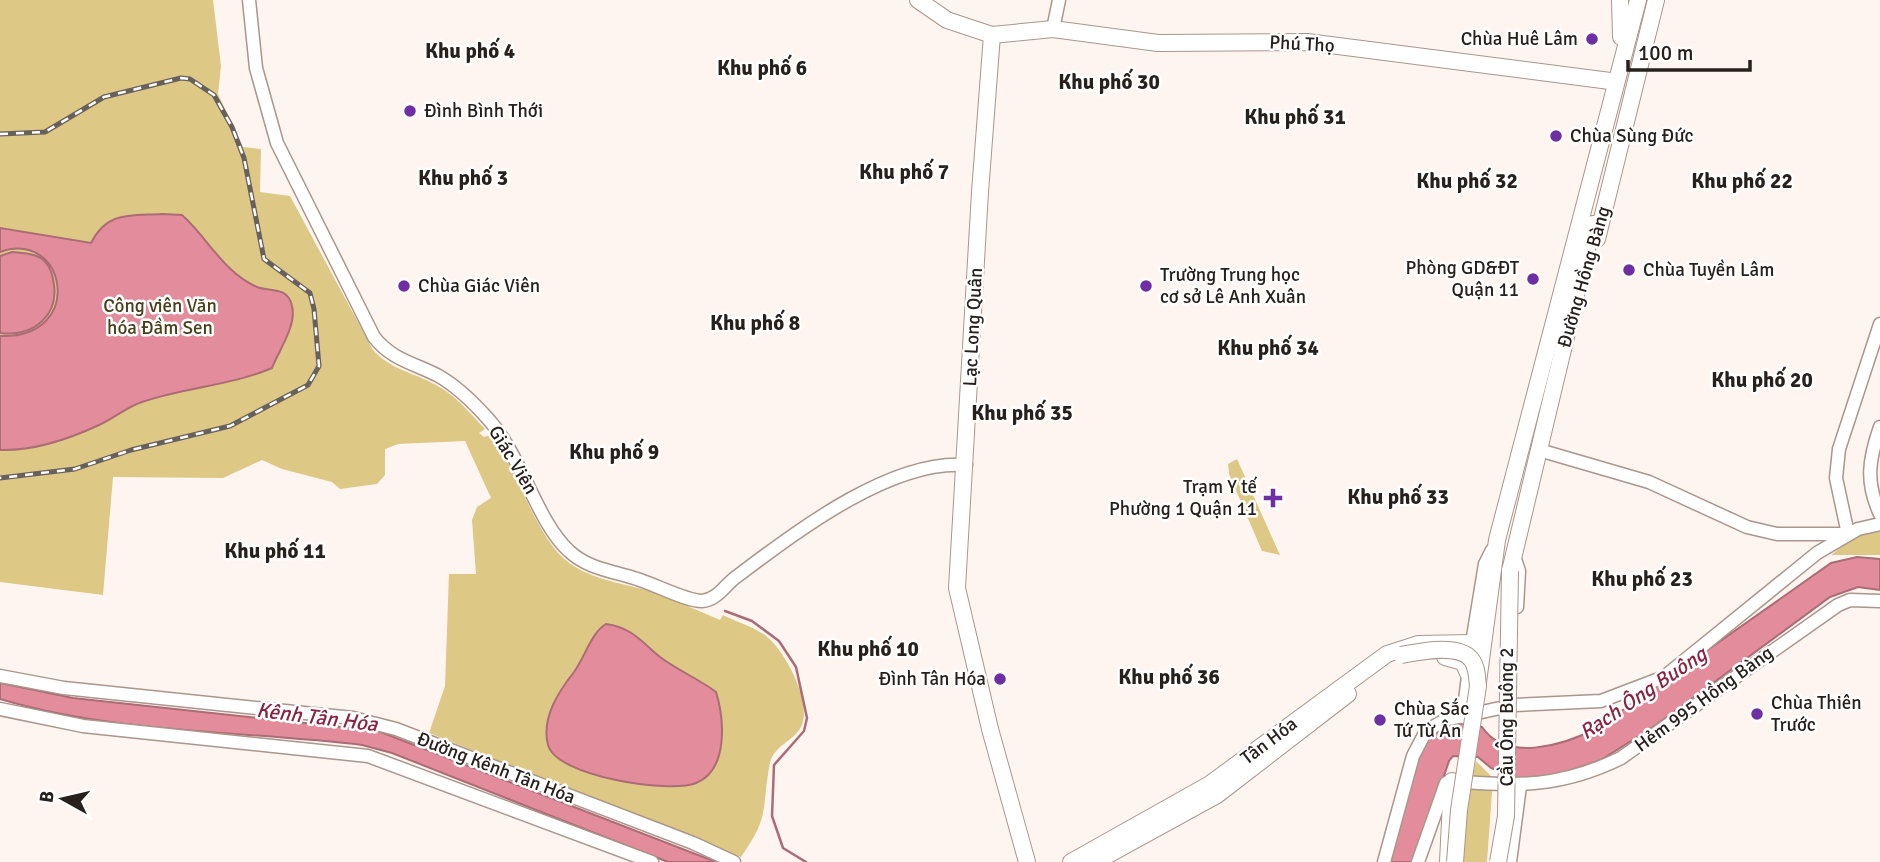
<svg xmlns="http://www.w3.org/2000/svg" width="1880" height="862" viewBox="0 0 1880 862" font-family="Signika,sans-serif">
	<style>
		.green { fill: #ddc885 }
		.water { fill: #e38d9c; stroke: #ab6c76; stroke-width: 2 }
		.lines { fill: none; stroke-linecap: round; stroke-linejoin: round }
		.stream { stroke: #ab6c76; stroke-width: 2.5 }
		.minor-casing { stroke: #aa968b; stroke-width: 15 }
		.major-casing { stroke: #aa968b; stroke-width: 18 }
		.minor { stroke: #fff; stroke-width: 12 }
		.major { stroke: #fff; stroke-width: 16 }
		.rail-casing { stroke: #68605c; stroke-width: 5 }
		.rail { stroke: #fff; stroke-width: 2.5; stroke-dasharray: 8; stroke-linecap: butt }
		.major-bridge-casing { stroke: #aa968b; stroke-width: 18; stroke-linecap: butt }
		.major-bridge { stroke: #fff; stroke-width: 16 }
		.poi-dot { fill: #6e2fa4; stroke: #fff; stroke-width: 2.5 }
		.labels { text-anchor: middle; dominant-baseline: central; stroke-width: 5; stroke-linejoin: round; paint-order: stroke }
		.poi-label { font-size: 19px; fill: #28201c; stroke: #fff; text-anchor: start }
		.street-label { font-size: 19px; fill: #28201c; stroke: #fff }
		.park-label { font-size: 19px; fill: #4a3f1b; stroke: #fff }
		.neighbourhood-label { font-size: 21px; font-weight: bold; fill: #28201c; stroke: #fff }
		.water-label { font-size: 21px; font-style: italic; fill: #882340; stroke: #fff }
	</style>
	<rect width="100%" height="100%" fill="#fef5f1"/>
	<g class="green">
		<path d="M0,0H213L221,66L218,94L243,147L261,149L260,192L290,196L373,350C391,370 413,372 436,385C455,395 470,413 485,429L479,433L484,437L490,435C517,469 528,514 554,548C580,582 624,581 661,595C681,603 701,612 720,620L723,615C737,622 754,627 766,636C785,650 813,704 801,727C793,742 774,745 770,763C761,809 771,815 741,857L429,733L445,686L449,574H476L472,520L477,507L491,498L465,441L398,444L385,449V475L377,484L340,489L332,482L282,469L262,460L223,478L113,477L103,595L0,582Z"/>
		<path d="M1237,459L1280,555L1262,551L1229,474L1228,464Z"/>
		<path d="M1876,528H1880V555H1831L1849,541Z"/>
		<path d="M1476,761L1493,778L1487,862H1464V818Z"/>
	</g>
	<g class="water">
		<path d="M162,214L182,215C208,238 223,272 257,287C269,292 288,286 292,306C297,325 279,350 272,368C230,386 185,387 142,402C127,407 114,418 99,425C69,439 33,451 0,450V336C87,339 66,228 0,252V228L91,243C107,211 130,216 162,214Z"/>
		<path d="M12,252C21,253 31,253 39,257C47,261 52,271 53,279C61,315 34,337 0,333V256Z"/>
		<path d="M1857,557L1880,559V590L1858,587L1830,597L1656,725L1601,760L1560,774L1517,779L1491,768L1478,757L1453,756L1449,761L1415,862H1388C1395,837 1414,747 1431,733C1446,720 1464,723 1482,727C1506,763 1565,745 1597,728L1831,563Z"/>
		<path d="M606,624C631,627 642,642 660,657C677,670 699,679 716,692C724,718 729,770 696,783C669,794 556,776 548,745C541,718 559,691 574,672C585,657 591,633 606,624Z"/>
		<path d="M0,683L73,698L378,731L716,862H668L392,753L362,745C245,731 112,733 0,699Z"/>
	</g>
	<g class="lines">
		<path class="stream" d="M725,611L752,621L779,641L796,667L807,718L804,731L774,765L772,816L783,848L806,862"/>
		<defs>
			<g id="minor">
				<path d="M249,0L256,68L277,143L374,337C391,359 413,363 437,375C457,386 474,403 489,420C522,457 537,522 569,551C588,569 613,571 637,579C654,584 686,601 702,601C717,600 725,585 736,577C795,533 890,459 966,465"/>
				<path d="M1053,29L1059,0"/>
				<path d="M1880,427C1869,459 1865,482 1880,514"/>
				<path d="M1539,450L1649,482L1747,527L1777,534H1848"/>
				<path d="M1848,534L1836,478L1839,449L1880,324"/>
				<path d="M1514,556L1519,571L1517,607"/>
				<path d="M0,676L64,688L353,718L396,729L693,843L734,862"/>
				<path d="M0,709L83,726L368,756L652,862"/>
				<path d="M1463,717L1472,643L1485,564L1492,550"/>
				<path d="M1384,862L1413,756L1426,731L1445,720L1514,705L1601,701L1664,677L1817,553L1858,529L1880,524"/>
				<path d="M1418,862L1446,783L1452,781C1516,787 1562,787 1621,758L1838,605L1850,600L1880,601"/>
				<path d="M1510,862L1520,786"/>
			</g>
			<g id="major">
				<path d="M918,0L947,20L992,35L1053,29L1158,43L1307,42L1610,81"/>
				<path d="M1620,0L1621,37"/>
				<path d="M992,35L980,192L957,588L990,729L1027,862"/>
				<path d="M1597,239L1656,0"/>
				<path d="M1510,571L1593,224"/>
				<path d="M1445,657L1463,662L1468,673"/>
				<path d="M1478,682L1497,540L1638,0"/>
				<path d="M1071,862L1210,784L1387,654L1418,644L1472,643"/>
				<path d="M1095,862L1217,795L1348,694"/>
				<path d="M1448,862L1452,781"/>
			</g>
		</defs>
		<use href="#minor" class="minor-casing"/>
		<use href="#major" class="major-casing"/>
		<use href="#minor" class="minor"/>
		<use href="#major" class="major"/>
		<defs>
			<path id="rail" d="M0,134L45,132L104,97L181,78L190,79L214,95L232,127L244,158L264,259L310,293L314,309L319,366L308,385L230,426L131,450L75,469L0,478"/>
		</defs>
		<use href="#rail" class="rail-casing"/>
		<use href="#rail" class="rail"/>
		<defs>
			<g id="major-bridge">
				<path d="M1401,655C1418,652 1458,643 1471,659C1477,666 1477,677 1478,686L1459,810L1455,862"/>
				<path d="M1498,862L1506,816L1510,571"/>
			</g>
		</defs>
		<use href="#major-bridge" class="major-bridge-casing"/>
		<use href="#major-bridge" class="major-bridge"/>
	</g>
	<g class="poi-dot">
		<circle cx="1592" cy="39" r="7"/>
		<circle cx="410" cy="111" r="7"/>
		<circle cx="1556" cy="136" r="7"/>
		<circle cx="1629" cy="270" r="7"/>
		<circle cx="1533" cy="279" r="7"/>
		<circle cx="404" cy="286" r="7"/>
		<circle cx="1146" cy="286" r="7"/>
		<path d="M1269.5 487.5h7v7h7v7h-7v7h-7v-7h-7v-7h7z"/>
		<circle cx="1000" cy="679" r="7"/>
		<circle cx="1757" cy="714" r="7"/>
		<circle cx="1380" cy="720" r="7"/>
	</g>
	<g class="labels">
		<g class="poi-label">
			<text x="1578" y="39" text-anchor="end">Chùa Huê Lâm</text>
			<text x="424" y="111">Đình Bình Thới</text>
			<text x="1570" y="136">Chùa Sùng Đức</text>
			<text x="1519" y="268" text-anchor="end">Phòng GD&amp;ĐT<tspan x="1519" dy="22">Quận 11</tspan></text>
			<text x="1643" y="270">Chùa Tuyền Lâm</text>
			<text x="1160" y="275">Trường Trung học<tspan x="1160" dy="22">cơ sở Lê Anh Xuân</tspan></text>
			<text x="418" y="286">Chùa Giác Viên</text>
			<text x="1257" y="487" text-anchor="end">Trạm Y tế<tspan x="1257" dy="22">Phường 1 Quận 11</tspan></text>
			<text x="986" y="679" text-anchor="end">Đình Tân Hóa</text>
			<text x="1771" y="703">Chùa Thiên<tspan x="1771" dy="22">Trước</tspan></text>
			<text x="1394" y="709">Chùa Sắc<tspan x="1394" dy="22">Tứ Từ Ân</tspan></text>
		</g>
		<g class="street-label">
			<text transform="translate(1302 44) rotate(3)">Phú Thọ</text>
			<text transform="translate(1584 277) rotate(-74)">Đường Hồng Bàng</text>
			<text transform="translate(973 327) rotate(-87)">Lạc Long Quân</text>
			<text transform="translate(513 460) rotate(59)">Giác Viên</text>
			<text transform="translate(1704 699) rotate(-36)">Hẻm 995 Hồng Bàng</text>
			<text transform="translate(1507 717) rotate(-90)">Cầu Ông Buông 2</text>
			<text transform="translate(1269 741) rotate(-37)">Tân Hóa</text>
			<text transform="translate(496 768) rotate(21)">Đường Kênh Tân Hóa</text>
		</g>
		<g class="park-label">
			<text x="160" y="306">Công viên Văn<tspan x="160" dy="22">hóa Đầm Sen</tspan></text>
		</g>
		<g class="neighbourhood-label">
			<text x="470" y="51">Khu phố 4</text>
			<text x="762" y="68">Khu phố 6</text>
			<text x="1109" y="82">Khu phố 30</text>
			<text x="1295" y="117">Khu phố 31</text>
			<text x="904" y="172">Khu phố 7</text>
			<text x="463" y="178">Khu phố 3</text>
			<text x="1467" y="181">Khu phố 32</text>
			<text x="1742" y="181">Khu phố 22</text>
			<text x="755" y="323">Khu phố 8</text>
			<text x="1268" y="348">Khu phố 34</text>
			<text x="1762" y="380">Khu phố 20</text>
			<text x="1022" y="413">Khu phố 35</text>
			<text x="614" y="452">Khu phố 9</text>
			<text x="1398" y="497">Khu phố 33</text>
			<text x="275" y="551">Khu phố 11</text>
			<text x="1642" y="579">Khu phố 23</text>
			<text x="868" y="649">Khu phố 10</text>
			<text x="1169" y="677">Khu phố 36</text>
		</g>
		<g class="water-label">
			<text transform="translate(1643 693) rotate(-34)">Rạch Ông Buông</text>
			<text transform="translate(317 717) rotate(7)">Kênh Tân Hóa</text>
		</g>
	</g>
	<g transform="translate(63 799) rotate(278)" stroke="#ffffff" stroke-width="5" paint-order="stroke">
	<path d="M0-5L12 26L0 18L-12 26Z" fill="#28201c"/>
	<text y="-10" font-size="19" font-weight="bold" text-anchor="middle" fill="#28201c">B</text>
	</g>
	<path d="M1628 60v10h122v-10" fill="none" stroke="#28201c" stroke-width="3.5"/>
	<text x="1638" y="60" font-size="21" fill="#28201c" stroke="#ffffff" stroke-width="5" paint-order="stroke">100 m</text>
</svg>
